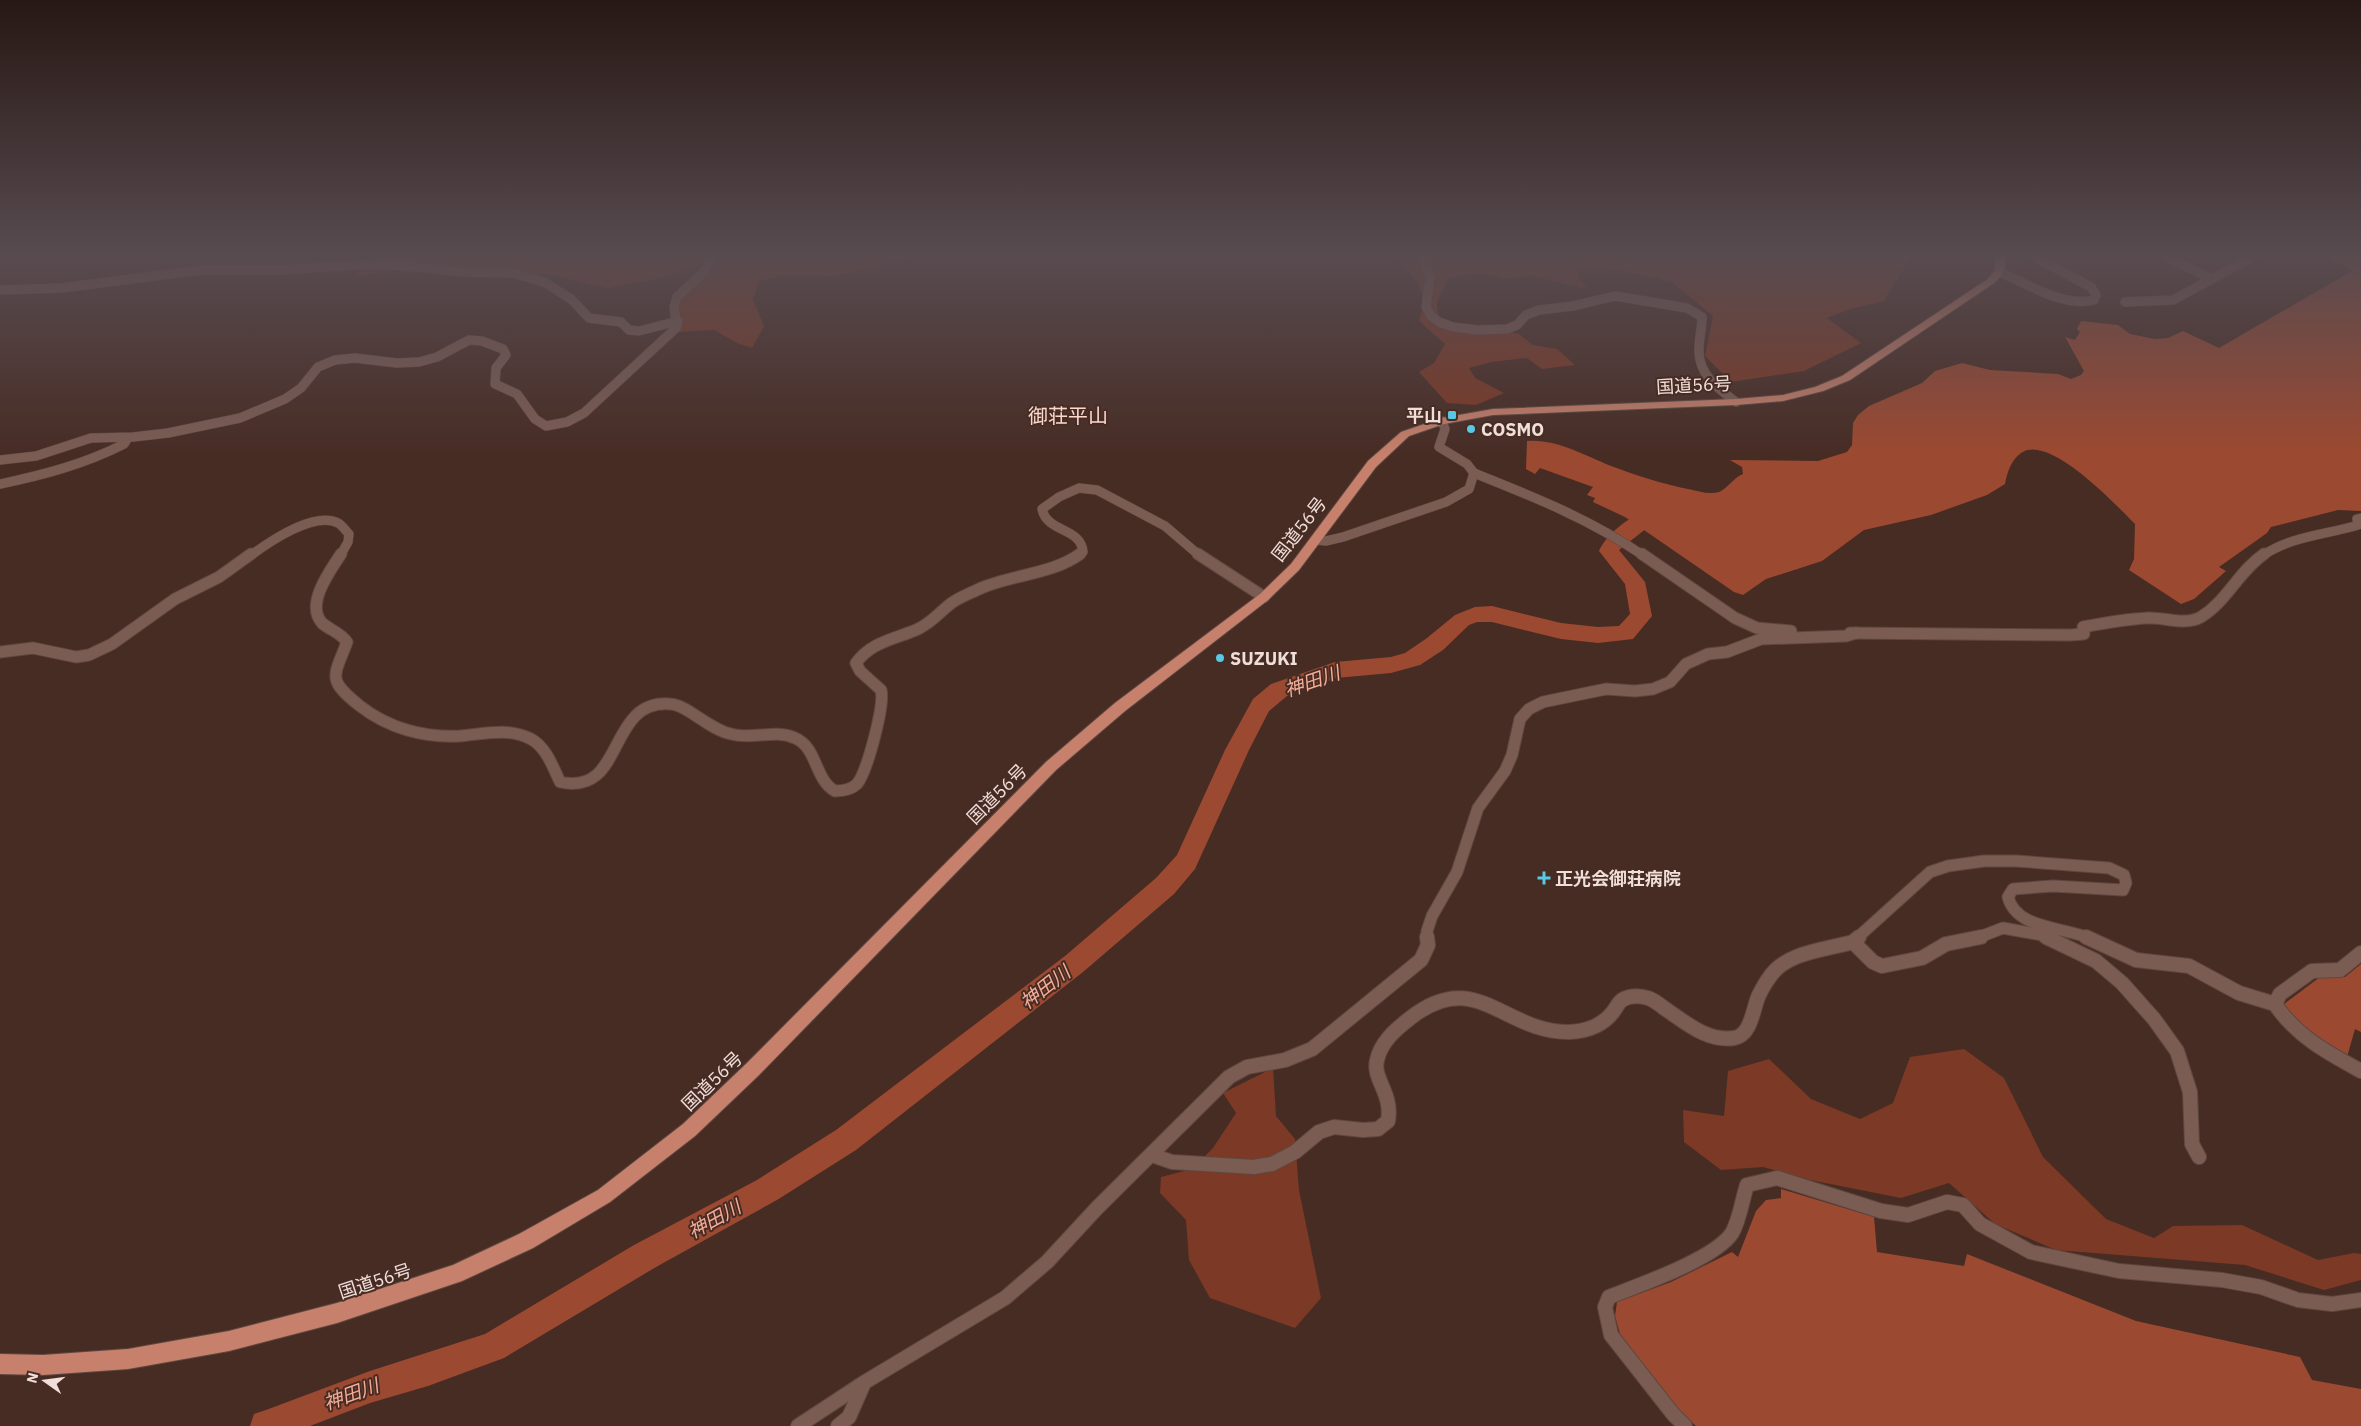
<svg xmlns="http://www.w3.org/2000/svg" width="2361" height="1426" viewBox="0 0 2361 1426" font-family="'IBM Plex Sans','Noto Sans JP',sans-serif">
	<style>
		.green { fill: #7c3925 }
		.water { fill: #9c4931 }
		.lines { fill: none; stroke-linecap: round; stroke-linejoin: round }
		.river { fill: #9c4931; fill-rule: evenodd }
		.minor-far2-casing { stroke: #5f4841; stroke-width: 10 }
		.minor-far1-casing { stroke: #5f4841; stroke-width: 13 }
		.minor-casing { stroke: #5f4841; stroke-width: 16 }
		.trunk-casing { stroke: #5f4841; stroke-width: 2 }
		.minor-far2 { stroke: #7b5c53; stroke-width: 9 }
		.minor-far1 { stroke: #7b5c53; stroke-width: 11 }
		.minor { stroke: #7b5c53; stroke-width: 14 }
		.trunk { fill: #c6806b; fill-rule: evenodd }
		.poi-dot { fill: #59c8e4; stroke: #472c24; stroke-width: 2 }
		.labels { text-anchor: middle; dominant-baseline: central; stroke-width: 4; stroke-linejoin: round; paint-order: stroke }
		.street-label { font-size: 18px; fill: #f0ded9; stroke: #472c24 }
		.poi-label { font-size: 18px; font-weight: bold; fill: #f0ded9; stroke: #472c24; text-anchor: start }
		.water-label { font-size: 19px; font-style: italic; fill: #f4ad98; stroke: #472c24 }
		.quarter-label { font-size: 20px; fill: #fbd7cc; stroke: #472c24 }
	</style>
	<rect width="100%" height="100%" fill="#472c24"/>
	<g class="green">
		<path d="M384,255H713L698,265L657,279L607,288L551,275L493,270L408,268L353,277Z"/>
		<path d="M732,255H917L874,268L832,276L788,275L759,281L753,300L764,326L752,348L737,343L714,330L677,332L674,316L684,290Z"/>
		<path d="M1394,255H1912L1884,301L1850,309L1827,318L1861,343L1804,371L1731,382L1705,356L1713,316L1672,282L1622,270L1578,269L1579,277L1587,289L1534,276L1504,279L1490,275L1471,274L1448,279L1437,302L1438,316L1452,330L1477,335L1502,330L1519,334L1533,345L1557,349L1575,365L1542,369L1527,358L1491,362L1469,368L1475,378L1504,393L1476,405L1447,403L1419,372L1434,363L1445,344L1419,321L1425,300L1417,282Z"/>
		<path d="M1964,1049L2004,1078L2043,1157L2106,1219L2154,1238L2173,1226L2242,1225L2318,1260L2354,1253L2361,1254V1280L2324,1290L2245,1265L2056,1250L1995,1224L1949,1183L1901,1198L1810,1180L1763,1167L1721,1170L1684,1142L1683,1110L1724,1116L1728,1071L1769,1059L1811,1099L1860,1119L1893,1103L1910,1057Z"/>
		<path d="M1273,1068L1276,1116L1295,1139L1299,1190L1321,1298L1295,1328L1210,1298L1189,1260L1186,1220L1160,1193L1161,1177L1192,1169L1213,1148L1236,1113L1223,1093Z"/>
	</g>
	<g class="water">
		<path d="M2325,255H2361V511L2338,510L2271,527L2267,533L2219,567L2226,571L2194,599L2181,604L2129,570L2134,559L2135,524C2117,506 2049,433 2021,453C2011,460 2007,473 2005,484L1987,495L1931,515L1864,530L1822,561L1766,579L1743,595L1734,592L1625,517L1593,502L1595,498L1587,495L1593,487L1540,468L1535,474L1526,469L1527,441C1558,439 1583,455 1611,466C1635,475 1663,484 1688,489C1698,491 1709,495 1719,492C1727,489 1733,478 1743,474L1742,467L1730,460L1818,461L1847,452L1852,445L1853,423L1858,415L1869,406L1922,383L1935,371L1962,363L1990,370L2058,374L2071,379L2081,375L2084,371L2065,337L2075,340L2080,332L2077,329L2081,321L2118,325L2130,334L2155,339L2168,338L2183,331L2219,348L2352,271Z"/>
		<path d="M2361,964V1032L2355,1029L2347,1057C2326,1048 2292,1026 2284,1004L2320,977H2345Z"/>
		<path d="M1781,1189L1874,1217L1877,1252L1964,1266L1967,1254L2136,1321L2300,1357L2312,1380L2361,1389V1426H1696L1672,1403L1620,1334L1615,1316L1617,1302L1671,1282L1732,1252L1738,1257L1756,1211L1766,1200L1781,1198Z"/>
	</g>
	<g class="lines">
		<path class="river" d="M1645,512L1652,514L1655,519L1652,524L1619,550L1645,582L1652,616L1633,639L1598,643L1561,639L1492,622H1477L1469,625L1443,650L1420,665L1391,673L1336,678L1287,696L1269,711L1249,750L1195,869L1174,894L1083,972L856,1150L777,1200L656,1267L504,1358L428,1386L370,1403L310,1426H250L254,1414L266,1410L370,1371L485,1334L634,1245L757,1180L836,1130L1065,956L1156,878L1177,855L1225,750L1253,699L1271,684L1335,662L1391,657L1405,653L1427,638L1455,615L1475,607L1492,606L1561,623L1598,627L1619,626L1630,614L1625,584L1599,551C1606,535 1628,517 1645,512Z"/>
		<defs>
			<g id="minor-far2">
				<path d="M1421,255L1430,277L1426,307L1431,316L1439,322L1453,327L1477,330L1507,329L1517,325L1526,315L1539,310L1573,306L1615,296L1687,308L1702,317C1702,328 1699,338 1699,349C1698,374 1717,388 1736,402"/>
				<path d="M2162,255L2212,279"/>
				<path d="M1999,272C2027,283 2063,308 2094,300L2096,295L2091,287L2031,255"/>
				<path d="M0,290L61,288L201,270H280L369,264L396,265L463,272L512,273L544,282L571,299L589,318L621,322L629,330L639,331L678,321"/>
				<path d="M2125,302L2173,300L2256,255"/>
				<path d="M1442,421L1445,429L1439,447L1467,464L1474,473C1534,497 1590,519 1644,556"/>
				<path d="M0,460L36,456L91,438L133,437L168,433L240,418L285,399L301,388L318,367L335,360L355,358L397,363L419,362L437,357L469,340L482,341L503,349L506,355L496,368L495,384L517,394L535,419L546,426L567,422L584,413L677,327L674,307L677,297L703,273L713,255"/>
				<path d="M0,484C43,475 85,464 124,444L126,441L122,438"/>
				<path d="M1316,540L1326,541L1343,537L1446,502L1469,489L1474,473"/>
				<path d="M250,556C269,542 314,511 338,523C342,525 346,531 349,534L348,542L340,556"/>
				<path d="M1078,556L1083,552C1081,527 1047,533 1042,509L1059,497L1079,488L1097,490L1165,526L1200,556"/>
				<path d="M2262,556C2291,536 2325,535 2358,525L2357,519L2361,518"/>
			</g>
			<g id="minor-far1">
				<path d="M341,554C330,571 305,604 322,623C330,630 341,633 347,642C334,677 326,679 360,706C388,728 424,738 460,736C483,734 508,727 531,739C546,747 553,767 560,782C626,797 606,699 670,704C688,705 708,729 731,734C752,740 775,729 795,738C818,748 814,779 835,791C843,791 851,790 857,784C867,772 885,705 881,690L860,671L856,663C872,641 896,639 918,629C931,623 938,614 949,605C957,598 969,594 979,589C1010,575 1053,574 1080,554"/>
				<path d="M1198,554L1264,597"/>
				<path d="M1642,554L1735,618L1757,628L1791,631"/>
				<path d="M1850,633L2070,635L2084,634L2083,627C2104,623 2126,619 2148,618C2165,617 2185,626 2201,617C2227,601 2239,571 2264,554"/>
				<path d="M0,652L33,648L76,657L89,655L112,644L175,599L219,577L251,554"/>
				<path d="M1428,938L1427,931L1432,916L1457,872L1478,808L1505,771L1512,755L1520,719L1529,709L1543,702L1606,689L1635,691L1653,689L1670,682L1686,664L1708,654L1727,652L1761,639L1846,636L1856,633"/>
				<path d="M1857,938L1930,872L1948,866L1984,861H2016L2109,868L2124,875L2126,883L2123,890L2053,886L2013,889L2008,897C2016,929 2063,927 2089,938"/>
				<path d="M1977,938L2003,928L2042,935L2049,938"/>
			</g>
			<g id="minor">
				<path d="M2046,937L2096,961L2122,983L2154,1019L2177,1051L2190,1092L2192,1144L2199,1157"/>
				<path d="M2086,937L2136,960L2189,966L2239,993L2275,1004"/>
				<path d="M1853,942L1873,962L1882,966L1922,958L1946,944L1981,937"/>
				<path d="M2275,1004C2296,1036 2328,1053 2361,1071"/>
				<path d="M2275,1004L2280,994L2312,971L2340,970L2361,953"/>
				<path d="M1152,1155L1172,1162L1254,1167L1272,1164L1295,1152L1319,1132L1334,1127L1363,1130L1378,1129L1388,1121C1393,1093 1372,1079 1377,1060C1381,1042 1395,1030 1409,1019C1476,965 1503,1033 1570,1032C1587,1031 1603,1025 1613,1012C1616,1008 1619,1002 1622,1000C1630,995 1640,996 1648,998C1654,1000 1659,1004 1664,1008C1685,1022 1707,1042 1734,1038C1752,1035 1753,1007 1759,995C1762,989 1765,983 1769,978C1785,952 1825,950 1853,942L1859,937"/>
				<path d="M798,1426L865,1382L1005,1298L1047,1262L1097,1208L1229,1077L1247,1067L1285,1060L1312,1049L1421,960L1428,945L1427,937"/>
				<path d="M838,1426L849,1417L864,1383"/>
				<path d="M1685,1426L1673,1414L1611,1335L1605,1307L1609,1297C1639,1285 1715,1259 1732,1233C1740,1219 1742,1200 1747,1185L1777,1178L1881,1211L1908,1215L1947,1202L1963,1205L1980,1224L2031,1252L2119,1271L2222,1280L2261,1287L2298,1300L2332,1304L2361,1300"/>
			</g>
			<path id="trunk" d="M1996,255H2006C2007,267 2003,275 1994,283L1850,380L1823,391L1783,401L1736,405L1493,415L1444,424L1409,436L1376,467L1299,570L1268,600L1125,711L1056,770L759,1075L695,1136L610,1202L533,1248L462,1281L337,1323L229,1351L128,1369L43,1375L0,1374V1354L43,1355L128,1349L229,1331L337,1303L453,1265L519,1234L598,1190L683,1124L747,1063L1046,762L1115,703L1260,594L1291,564L1368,461L1401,432L1442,418L1493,409L1736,399L1783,395L1815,387L1842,376L1988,279L1995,270Z"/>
		</defs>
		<use href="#minor-far2" class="minor-far2-casing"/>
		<use href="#minor-far1" class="minor-far1-casing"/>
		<use href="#minor" class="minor-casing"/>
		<use href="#trunk" class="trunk-casing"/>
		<use href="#minor-far2" class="minor-far2"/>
		<use href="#minor-far1" class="minor-far1"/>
		<use href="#minor" class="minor"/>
		<use href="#trunk" class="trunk"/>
	</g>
	<linearGradient id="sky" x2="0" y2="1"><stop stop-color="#271814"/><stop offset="0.56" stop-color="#584b50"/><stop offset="1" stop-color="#584b50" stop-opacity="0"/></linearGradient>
	<rect width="2361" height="455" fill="url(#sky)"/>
	<g class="poi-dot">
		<rect x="1447" y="410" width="10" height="10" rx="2.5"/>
		<circle cx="1471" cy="429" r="5"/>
		<circle cx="1220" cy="658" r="5"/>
		<path d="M1541.5 870.5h5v5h5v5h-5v5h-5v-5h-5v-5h5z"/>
	</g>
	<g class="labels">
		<g class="street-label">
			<text transform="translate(1694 385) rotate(-3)">国道56号</text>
			<text transform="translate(1299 529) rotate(-52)">国道56号</text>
			<text transform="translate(997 794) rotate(-45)">国道56号</text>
			<text transform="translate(712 1081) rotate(-44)">国道56号</text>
			<text transform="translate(375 1281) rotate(-18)">国道56号</text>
		</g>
		<g class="poi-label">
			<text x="1442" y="415" text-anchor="end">平山</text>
			<text x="1481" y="429">COSMO</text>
			<text x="1230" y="658">SUZUKI</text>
			<text x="1555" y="878">正光会御荘病院</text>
		</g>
		<g class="water-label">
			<text transform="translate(1312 681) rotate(-19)">神田川</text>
			<text transform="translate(1045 987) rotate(-38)">神田川</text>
			<text transform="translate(714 1219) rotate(-29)">神田川</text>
			<text transform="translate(351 1394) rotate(-20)">神田川</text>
		</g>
		<g class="quarter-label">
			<text x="1068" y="415">御荘平山</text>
		</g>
	</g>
	<g transform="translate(45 1381) rotate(284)" stroke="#472c24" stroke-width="4" paint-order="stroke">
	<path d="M0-4L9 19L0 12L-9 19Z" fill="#f0ded9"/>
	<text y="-8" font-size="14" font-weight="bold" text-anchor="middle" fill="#f0ded9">N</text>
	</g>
</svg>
